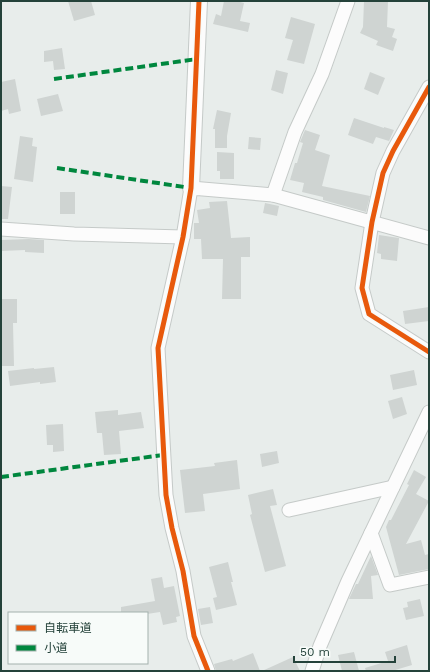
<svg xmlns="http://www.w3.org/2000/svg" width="430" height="672" viewBox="0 0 430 672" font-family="'Work Sans','Noto Sans JP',sans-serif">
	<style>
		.building { fill: #cfd4d2 }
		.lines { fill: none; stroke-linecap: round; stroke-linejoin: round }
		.minor-casing { stroke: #c5cac8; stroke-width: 15 }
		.tertiary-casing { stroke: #c5cac8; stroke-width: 18 }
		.minor { stroke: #fcfcfc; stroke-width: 13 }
		.tertiary { stroke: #fcfcfc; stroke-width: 16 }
		.quiet { stroke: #00873e; stroke-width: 4; stroke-dasharray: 8 4; stroke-linecap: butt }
		.cycleway-casing { stroke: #f7fbf9; stroke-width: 8 }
		.cycleway { stroke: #e8590c; stroke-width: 5 }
	</style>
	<rect width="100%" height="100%" fill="#e8edeb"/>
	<g class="building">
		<path d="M68,1H91L95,15L74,21Z"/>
		<path d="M224,1H236L244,3L240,21L250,23L248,32L213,24L216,14L221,16Z"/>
		<path d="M364,1H388L387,27L395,29L392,37L397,39L393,51L376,45L378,41L360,33L363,27Z"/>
		<path d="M291,17L315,24L304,64L287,60L293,40L285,38Z"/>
		<path d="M62,48L65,69L54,70L53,61L44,62V51Z"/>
		<path d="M276,70L288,73L283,94L271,90Z"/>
		<path d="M370,72L385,78L378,95L364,89Z"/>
		<path d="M15,79L21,111L9,114L8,109L1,111V82Z"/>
		<path d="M58,94L63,111L41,116L37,99Z"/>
		<path d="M217,110L231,113L227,136V148H215V129H213Z"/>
		<path d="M354,118L384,128V127L394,130L389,141L376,137L373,144L348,135Z"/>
		<path d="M305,130L320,135L315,150L330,155L322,186L370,196L366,212L323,200V197L302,192L304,183L290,180L295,163H297L303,143L300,142Z"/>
		<path d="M20,136L33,138L32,146L37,147L33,182L14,179Z"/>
		<path d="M249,137L261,138L260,150L248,149Z"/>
		<path d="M217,152L234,153V179H220V171H217Z"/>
		<path d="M1,186L12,187L8,219H1Z"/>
		<rect x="60" y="192" width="15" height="22"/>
		<path d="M227,201L231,238L250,237V257H241V299H222L223,259H202L201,239H194V223H199L197,210L210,208L209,202Z"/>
		<path d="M265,203L279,206L277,216L263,213Z"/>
		<path d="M379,235L399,238L397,261L381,259V254L377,253Z"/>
		<path d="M29,239L44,240V253L25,252V250L1,251V240Z"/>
		<path d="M1,299H17V323H13L14,366H1Z"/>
		<path d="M429,307V321L405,324L403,311Z"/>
		<path d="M54,367L56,382L40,384V382L10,386L8,371L34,368V369Z"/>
		<path d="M414,370L417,385L393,390L390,375Z"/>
		<path d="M402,397L407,414L393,419L388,401Z"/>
		<path d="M118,410V415L141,412L144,428L119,431L121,454L104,455L102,433H97L95,412Z"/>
		<path d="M63,424L64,451L53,452V445H47L46,425Z"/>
		<path d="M277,451L279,463L262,467L260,454Z"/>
		<path d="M237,460L240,489L203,494L205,511L185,513L180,470L215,466L214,463Z"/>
		<path d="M414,470L426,477L416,494L429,501L406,544L421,540L425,555L429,554V569L399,575L386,527L389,520H391L409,485L407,484Z"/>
		<path d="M273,489L277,505L270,506L286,566L265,572L250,515L252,514L248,495Z"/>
		<path d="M371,556L378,575L371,576L373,599H349L356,584H358Z"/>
		<path d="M228,562L233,582H231L237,605L216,610L213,598L217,597L209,567Z"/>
		<path d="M162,577L164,588L174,586L180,616L176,617L177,622L163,625L160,612L147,614V613H121V607L155,601L151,579Z"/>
		<path d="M420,599L424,616L406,620L403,608L408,607L407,602Z"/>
		<path d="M210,607L213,623L201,625L198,609Z"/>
		<path d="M407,645L412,665L392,671H366L365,668L388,661L385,652Z"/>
		<path d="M354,652L359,671H342L338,655Z"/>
		<path d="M253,653L260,671H216L214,664L232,659L233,661Z"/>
		<path d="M293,657L300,671H262Z"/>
	</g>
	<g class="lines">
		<defs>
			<g id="minor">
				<path d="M429,87L393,151L383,173L372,222L362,288L369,314L429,352"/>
				<path d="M273,195L295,132L322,74L348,1"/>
				<path d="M1,229L74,234L183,237"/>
				<path d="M289,510L393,487"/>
				<path d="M371,533L390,585L429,577"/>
				<path d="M208,671L194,636L183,571L172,528L166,495L158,348L183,237L191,188L273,195L429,238"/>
				<path d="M312,671L320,646L348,581L429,412"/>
			</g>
			<path id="tertiary" d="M191,188L199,1"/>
		</defs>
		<use href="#minor" class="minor-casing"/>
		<use href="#tertiary" class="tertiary-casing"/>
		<use href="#minor" class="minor"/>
		<use href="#tertiary" class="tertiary"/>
		<g class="quiet">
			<path d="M54,79L197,59"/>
			<path d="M57,168L191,188"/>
			<path d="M1,477L163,455"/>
		</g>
		<defs>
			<g id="cycleway">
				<path d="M199,1L191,188L183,237L158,348L166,495L172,528L183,571L194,636L208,671"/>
				<path d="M429,87L393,151L383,173L372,222L362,288L369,314L429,352"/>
			</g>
		</defs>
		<use href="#cycleway" class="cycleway-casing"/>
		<use href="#cycleway" class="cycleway"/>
	</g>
	<rect width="430" height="672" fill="none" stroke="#24423a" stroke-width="4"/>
	<rect x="8" y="612" width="140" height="52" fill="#f7fbf9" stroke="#a3b1ad"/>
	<rect x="16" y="625" width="20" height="6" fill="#e8590c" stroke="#a3b1ad"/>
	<text x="44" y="632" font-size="12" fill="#24423a">自転車道</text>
	<rect x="16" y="645" width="20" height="6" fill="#00873e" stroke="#a3b1ad"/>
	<text x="44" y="652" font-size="12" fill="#24423a">小道</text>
	<path d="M294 656v6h101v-6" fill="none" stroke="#24423a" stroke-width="2"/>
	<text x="300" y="656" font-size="12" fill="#24423a" stroke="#f7fbf9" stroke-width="3" paint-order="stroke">50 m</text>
</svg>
